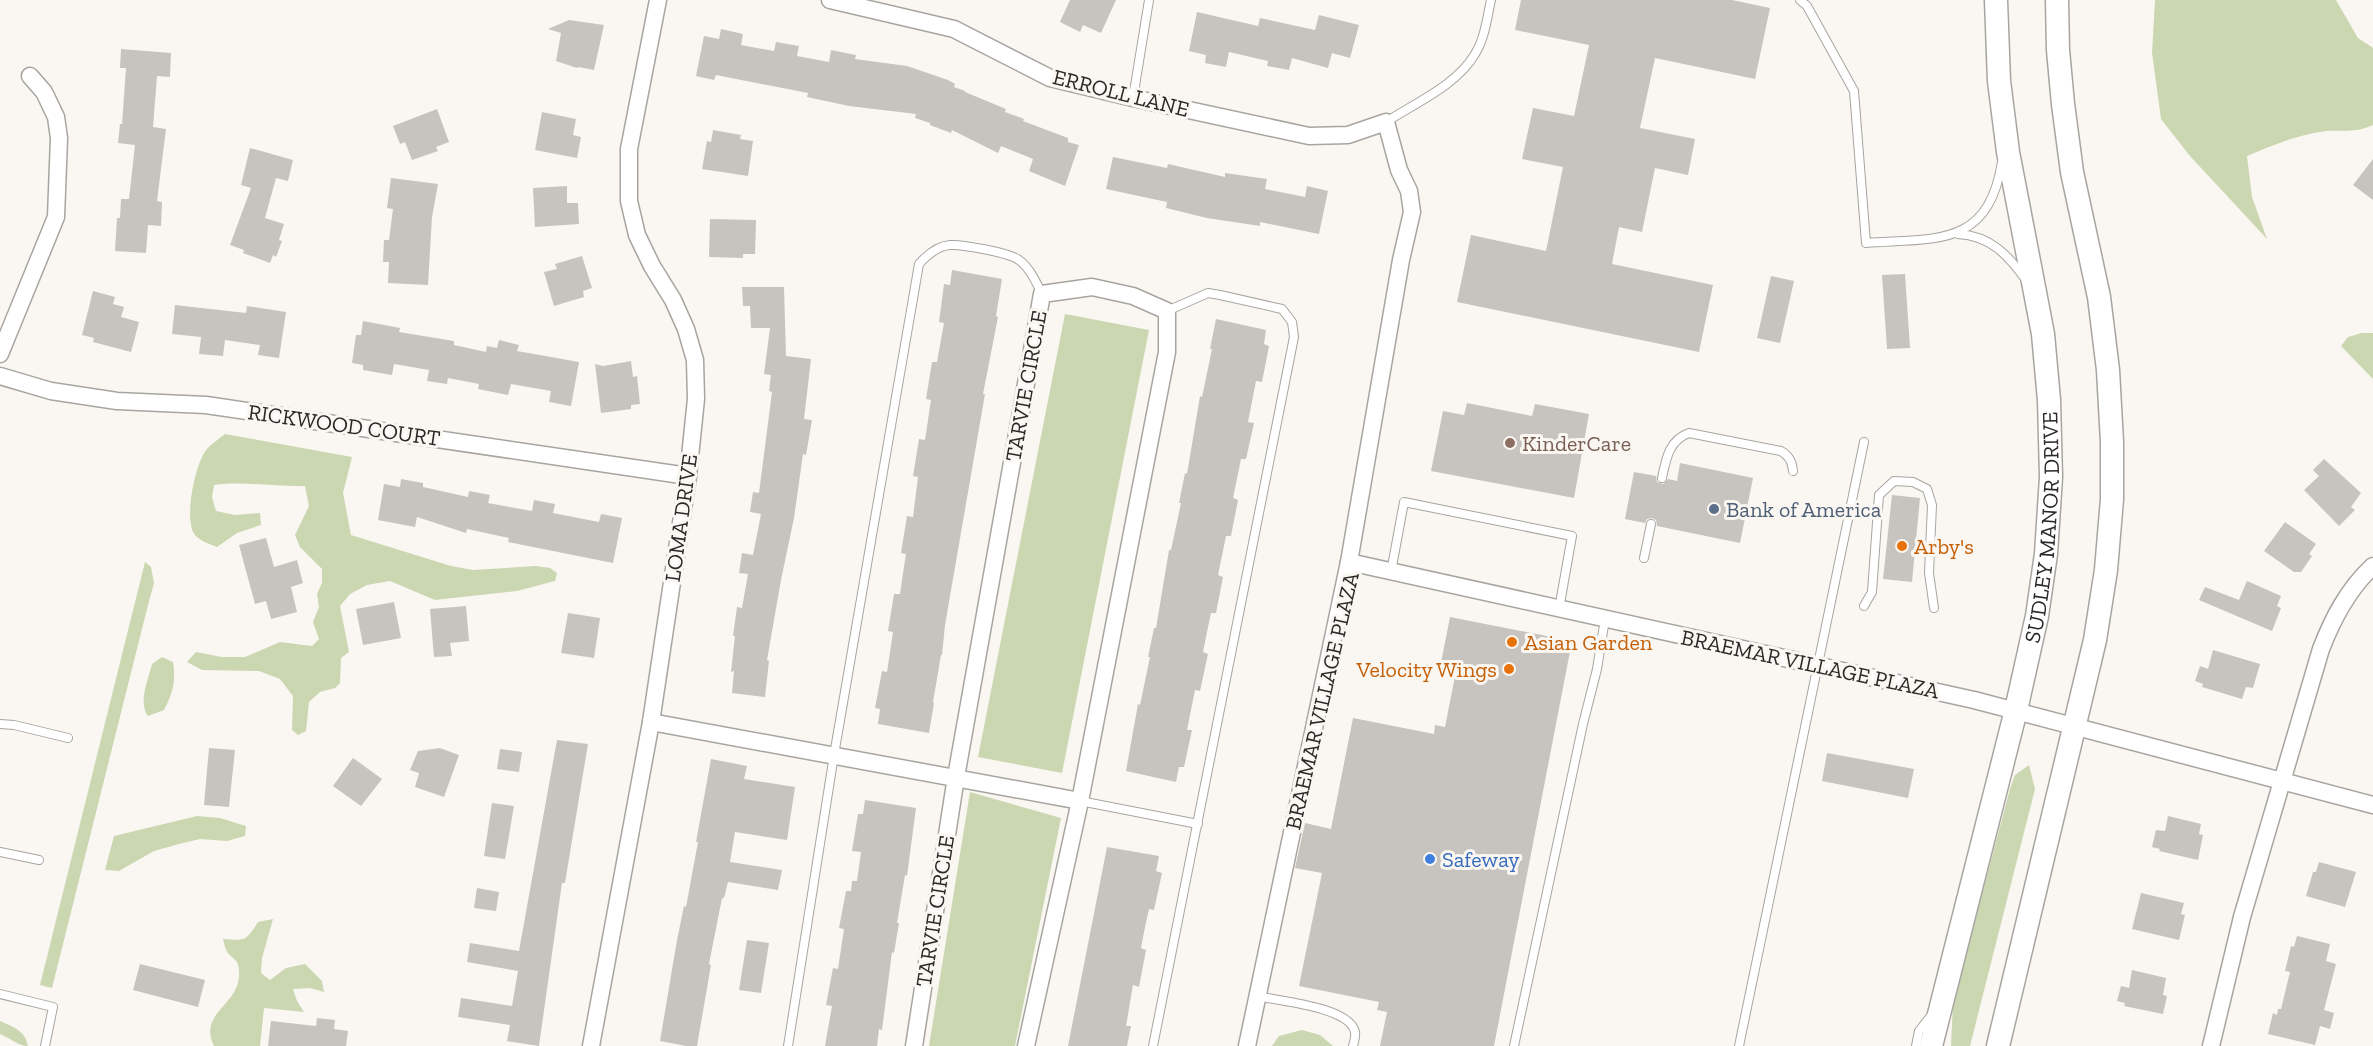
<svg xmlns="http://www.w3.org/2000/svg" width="2373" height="1046" viewBox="0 0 2373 1046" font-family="'Zilla Slab',serif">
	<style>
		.green { fill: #cbd7b1 }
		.building { fill: #c7c4bf }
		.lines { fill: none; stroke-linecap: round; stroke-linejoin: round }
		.lane-casing { stroke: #a8a5a0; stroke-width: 10 }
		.street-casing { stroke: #a8a5a0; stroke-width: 19 }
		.secondary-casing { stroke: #a8a5a0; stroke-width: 25 }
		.lane { stroke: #fff; stroke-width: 8 }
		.street { stroke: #fff; stroke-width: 16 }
		.secondary { stroke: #fff; stroke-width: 22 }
		.education-dot { fill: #8d6e63; stroke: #faf7f2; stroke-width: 2 }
		.service-dot { fill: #5c6f8a; stroke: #faf7f2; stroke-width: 2 }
		.food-dot { fill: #e8710a; stroke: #faf7f2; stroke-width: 2 }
		.shop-dot { fill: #3f7fe0; stroke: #faf7f2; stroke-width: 2 }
		.labels { text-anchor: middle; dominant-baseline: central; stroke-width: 6; stroke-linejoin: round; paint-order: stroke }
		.street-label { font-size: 22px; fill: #2a2927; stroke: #faf7f2 }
		.education-label { font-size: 22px; fill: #785e54; stroke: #faf7f2; text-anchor: start }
		.service-label { font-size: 22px; fill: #4e5e75; stroke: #faf7f2; text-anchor: start }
		.food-label { font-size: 22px; fill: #c56008; stroke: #faf7f2; text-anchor: start }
		.shop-label { font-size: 22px; fill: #366cbe; stroke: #faf7f2; text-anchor: start }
	</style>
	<rect width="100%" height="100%" fill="#faf7f2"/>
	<g class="green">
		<path d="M2155,0H2336L2358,38L2373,48V125C2355,133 2346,130 2327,131C2299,134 2273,145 2247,156L2252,197L2267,239L2190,156L2161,119L2152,53Z"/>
		<path d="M1065,314L1149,330L1062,773L978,757Z"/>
		<path d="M2362,333H2373V379L2341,346L2348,337Z"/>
		<path d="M225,434L352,457L343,493L351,535L451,566L473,570L536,566L550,568L557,573L555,581L517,591L435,600L390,581L367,585L350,594L340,606L349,652L341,658L340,683L335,688L320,692L309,702L306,731L298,735L292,730L293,696L280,679L259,671L202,670L187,662L196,652L222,657H245L280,642L312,646L319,639L313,622L319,607L317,594L322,583V569L300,547L295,535L309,506L305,486C275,487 244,481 214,485L212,497L216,511L235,515L260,513L261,525L237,533L217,547C209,544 197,540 193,532C185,515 195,463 207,449C212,443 219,439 225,434Z"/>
		<path d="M145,562L151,567L154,583L149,601L52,988L40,985Z"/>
		<path d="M162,657L173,662C176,681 173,693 164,710L148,716C138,702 148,680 152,664Z"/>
		<path d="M2029,765L2035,789L1970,1046H1951L1953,1003L2010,789L2015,775Z"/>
		<path d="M970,792L1061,818L1015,1046H929Z"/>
		<path d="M197,816L220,818L246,826L245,836L227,841L200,839L179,844L154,851L119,871L105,870L114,836Z"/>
		<path d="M273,919L262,958L261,973L270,980L286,968L305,964L322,981L324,992L310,988L293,989L297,1001L304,1012L264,1008L260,1046H214C197,1012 242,1005 239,971C239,960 233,959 227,952C225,948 224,943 223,939C245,941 246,941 258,922Z"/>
		<path d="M0,1021C13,1027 25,1030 28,1046C18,1046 10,1038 0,1034Z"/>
		<path d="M1302,1030L1320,1035L1333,1046H1272L1279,1036Z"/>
	</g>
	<g class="building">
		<path d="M1070,0H1116L1101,33L1083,25L1080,32L1060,22Z"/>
		<path d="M1521,0H1732L1770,8L1755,79L1655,58L1640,128L1695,139L1688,175L1655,168L1642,232L1619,227L1612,264L1713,285L1699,352L1457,302L1471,235L1546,251L1563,167L1522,159L1533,108L1574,116L1589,45L1515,30Z"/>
		<path d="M1197,12L1258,26L1260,18L1315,30L1319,15L1359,25L1350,58L1332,53L1328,68L1292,58L1289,70L1267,66L1268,61L1229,52L1226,67L1205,63L1206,55L1189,51Z"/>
		<path d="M569,20L604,25L594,70L578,67L577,68L556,61L561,33L548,29Z"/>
		<path d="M721,29L743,34L741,45L774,51L776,42L799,46L797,56L829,62L831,50L856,55L855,59L907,66L948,80L955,84L954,87L965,91V92L1006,109L1005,112L1024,119L1023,121L1068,138V142L1079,145L1065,186L1029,171L1033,159L1001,146L998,153L952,130L951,133L930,125V123L915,118L916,114L849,106L807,97L808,93L716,75L714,80L696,76L704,36L719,39Z"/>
		<path d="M121,49L171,53L170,77L157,76L153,127L166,129L157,201L162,202L161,226L148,225L146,253L115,251L117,218H120L121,199H129L135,145L118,143L120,124H122L126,68H120Z"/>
		<path d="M437,109L449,142L436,147L438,151L412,160L405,142L400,144L393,126Z"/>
		<path d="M542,112L576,119L573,135L581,137L577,158L535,150Z"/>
		<path d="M713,130L741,135L740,139L753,141L748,176L702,169L707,141L711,142Z"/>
		<path d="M250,148L293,160L288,181L276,178L265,218L284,224L279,240L282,241L276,257L273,255L270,263L243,253L244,250L230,245L251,188L241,185Z"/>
		<path d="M1113,157L1167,168L1168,164L1225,177V173L1267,179L1265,189L1305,197L1307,186L1328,191L1319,234L1260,222V226L1207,218L1166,208L1167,202L1106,189Z"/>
		<path d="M2373,159V200L2353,185Z"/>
		<path d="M391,178L438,184L432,217L428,285L388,283L389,262H383L384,240H389L393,209L387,208Z"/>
		<path d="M567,186V203H578L579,224L535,227L533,188Z"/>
		<path d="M710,219L756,220L755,254H743V258L709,257Z"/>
		<path d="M582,256L592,288L583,291L584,297L554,306L544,272L557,269L555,264Z"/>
		<path d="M952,270L1002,279L996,316L998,317L983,394H985L945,625L942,655H941L933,702L934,703L929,733L878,724L880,709L875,708L882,671L887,672L893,632L888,631L894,594H900L903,573L906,554L901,553L907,516L913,517L918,477L913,476L919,439L925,440L931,400L926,399L932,362H937L944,323L939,322L944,284L950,285Z"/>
		<path d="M1905,274L1910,348L1887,349L1882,275Z"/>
		<path d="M1771,276L1794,281L1780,343L1757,338Z"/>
		<path d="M742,287H784L786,356L811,359L804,419L812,420L806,455L803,454L794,518L781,580L767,660L769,661L765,697L732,693L734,671L731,672L735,636H733L737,607L742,608L748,574L739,573L742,553L753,555L761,514L750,512L753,492L759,493L772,392L769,391L771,375L764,374L770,328H751L750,306H743Z"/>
		<path d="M93,291L115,297L113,304L124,307L121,317L139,322L131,352L93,342L94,338L82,335Z"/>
		<path d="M175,305L246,313L247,306L286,312L279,358L258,355L260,345L225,340L223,356L199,354L201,337L172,334Z"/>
		<path d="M1216,319L1266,330L1264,344L1269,346L1262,382L1256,381L1248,422L1254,423L1246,459H1241L1233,498L1238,500L1231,536H1226L1218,575L1223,577L1216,613H1211L1207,632L1203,652L1208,654L1200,691L1195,690L1187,730H1192L1184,767H1179L1176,782L1126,771L1138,704L1140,705L1150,657H1148L1154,628H1156L1169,550H1171L1181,503H1179L1185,473L1187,474L1200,396L1202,397L1212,349H1210Z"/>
		<path d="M363,321L400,328L399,332L454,341V345L486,352L487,346L497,348L499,340L519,345L517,351L579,362L571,406L549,402L551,391L511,384L508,395L478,389L479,384L448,378L447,384L427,381L429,370L394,364L392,375L363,370V365L352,363L356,335H361Z"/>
		<path d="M631,361L633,377L637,376L640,404L631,405V409L601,413L595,364L603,366Z"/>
		<path d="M1467,403L1532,416L1535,404L1589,414L1574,498L1431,471L1443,411L1464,415Z"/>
		<path d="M2324,459L2361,493L2351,507L2355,510L2339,526L2304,490L2319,476L2313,470Z"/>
		<path d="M1680,463L1753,478L1740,543L1657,526L1656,520L1652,518L1647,519L1645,523L1625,519L1634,472L1656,476L1657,482L1663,484L1668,479L1677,481Z"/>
		<path d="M401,479L423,483V487L468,497L469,491L490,495L488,503L532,511L534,500L555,504L553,513L599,522L601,514L622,518L613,563L508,542L509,538L467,529L466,533L417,517L415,527L378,520L384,484L400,487Z"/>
		<path d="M1892,495L1920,498L1912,582L1883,579Z"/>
		<path d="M2285,522L2316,544L2309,554L2312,556L2301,572H2294L2264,551Z"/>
		<path d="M266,538L274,567L297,560L303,583L291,587L297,612L271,619L266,601L255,604L239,545Z"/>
		<path d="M2247,581L2281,596L2277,606L2281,608L2272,631L2199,600L2205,587L2239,600Z"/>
		<path d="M394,602L401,638L363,645L356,609Z"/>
		<path d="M466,606L469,641L450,643L452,656L434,657L430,609Z"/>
		<path d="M568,613L600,618L594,658L561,653Z"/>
		<path d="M1450,617L1572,641L1494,1046H1380L1387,1012L1377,1010L1379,1002L1299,986L1322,873L1295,868L1305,823L1331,829L1353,718L1434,734L1435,725L1445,727L1455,676L1439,673Z"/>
		<path d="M2213,650L2260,664L2253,688L2246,687L2242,699L2202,687L2203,684L2195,681L2200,666L2208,669Z"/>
		<path d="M557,740L588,744L565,883H562L539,1046L507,1041L510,1025L458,1017L461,998L512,1006L518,971L467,962L470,943L519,951Z"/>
		<path d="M209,748L235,750L229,807L204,805Z"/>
		<path d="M440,748L459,755L444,797L415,787L419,773L410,770L418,751Z"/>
		<path d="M500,749L522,752L519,772L497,769Z"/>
		<path d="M1827,753L1914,769L1908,798L1822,781Z"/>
		<path d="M353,758L382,779L361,806L333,786Z"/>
		<path d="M711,759L747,766L744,779L795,787L787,840L735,832L730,862L782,870L778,890L728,882L724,898H722L709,964L711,965L697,1046H686L660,1041L677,940L684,906L686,907L698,842H696Z"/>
		<path d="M865,800L916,808L907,876L905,875L897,923H899L894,953L892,952L882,1030L879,1029L877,1046H825L832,1006L826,1005L833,968L838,969L844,929L839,928L846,891H851L852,881H857L861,852L852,851L858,814H863Z"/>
		<path d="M492,803L514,806L505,859L484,856Z"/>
		<path d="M2168,816L2201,824L2199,834L2203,835L2198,860L2159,851L2160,849L2152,847L2156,830L2165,831Z"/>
		<path d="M1107,847L1159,856L1156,871L1162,873L1154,910L1149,909L1145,927L1141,948L1146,950L1139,987L1133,985L1126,1026H1131L1127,1046H1068Z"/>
		<path d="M2319,862L2356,872L2345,907L2306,896L2313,872H2316Z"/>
		<path d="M477,888L499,892L496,911L474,908Z"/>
		<path d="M2141,893L2184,903L2181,914L2185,915L2179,940L2132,929Z"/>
		<path d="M2297,936L2330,944L2326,961L2336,964L2324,1010L2334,1013L2330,1029L2320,1026L2315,1045L2268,1034L2273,1013L2277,1015L2278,1009H2281L2290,972L2285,971L2291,946L2294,947Z"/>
		<path d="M747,940L769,943L761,993L739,990Z"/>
		<path d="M140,964L205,980L198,1007L133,990Z"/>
		<path d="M2132,970L2166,978L2163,995L2167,996L2163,1014L2124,1006L2125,1003L2117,1001L2121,986L2129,988Z"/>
		<path d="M317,1018L335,1020L334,1029L348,1031L346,1046H268L271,1021L316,1026Z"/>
	</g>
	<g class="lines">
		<defs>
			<g id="lane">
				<path d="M1800,0L1807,6L1854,91L1866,243C1936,238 1988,248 2002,162"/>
				<path d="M1133,98L1149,0"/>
				<path d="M1386,122C1415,103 1457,85 1475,54C1485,38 1487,18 1491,0"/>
				<path d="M1958,234C1991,236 2008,255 2026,280"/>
				<path d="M1662,478C1666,459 1669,440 1689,433L1781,451C1789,456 1792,461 1793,471"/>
				<path d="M1644,558L1651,524"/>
				<path d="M1391,572L1404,502L1572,536L1559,609"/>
				<path d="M1864,606L1872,592L1879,495L1894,481L1913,482L1927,489L1932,505L1929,573L1934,608"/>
				<path d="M0,724L14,725L68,738"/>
				<path d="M1080,801L1198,824"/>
				<path d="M0,852L39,860"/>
				<path d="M0,994L53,1007L45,1046"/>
				<path d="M1257,996C1279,1001 1350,1007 1355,1032C1356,1036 1354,1042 1353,1046"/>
				<path d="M788,1046L834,755L919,264C927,255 937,246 950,245C962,244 1010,253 1019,260C1030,268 1036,282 1042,294"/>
				<path d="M1153,1046L1294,337L1292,322L1282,309L1220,295L1208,293L1167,311"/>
				<path d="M1514,1046L1583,724L1597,669L1605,619"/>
				<path d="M1739,1046L1864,442"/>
				<path d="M1916,1046L1919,1031L1930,1017"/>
			</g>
			<g id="street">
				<path d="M830,0L954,29L1050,78L1133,98L1309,136L1348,135L1386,122L1399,170L1409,191L1412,212L1401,260L1349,562L1247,1046"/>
				<path d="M0,354L56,217L59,138L56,117L44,92L30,76"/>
				<path d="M0,376L51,391L117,401L206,405L688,476"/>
				<path d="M1349,562L1974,700L2373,805"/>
				<path d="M651,722L1080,801"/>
				<path d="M591,1046L651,722L688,476L696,399L695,360L686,329L673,300L652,266L637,235L629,201V149L658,0"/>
				<path d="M914,1046L956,777L1042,294L1092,287L1133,296L1167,311V352L1080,801L1026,1046"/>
				<path d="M2211,1046L2242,917L2321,649C2333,618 2348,589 2373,566"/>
			</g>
			<g id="secondary">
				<path id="s1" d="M1931,1046L2016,710L2037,616L2046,554L2051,477L2049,400L2043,334L2008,152L1999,81L1996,0"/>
				<path d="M1998,1046L2095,640L2106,570L2112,499V442L2108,370L2099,297L2072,172L2063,104L2058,50L2057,0"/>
			</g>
		</defs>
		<use href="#lane" class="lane-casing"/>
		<use href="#street" class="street-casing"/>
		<use href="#secondary" class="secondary-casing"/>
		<use href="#lane" class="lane"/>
		<use href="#street" class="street"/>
		<use href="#secondary" class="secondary"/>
	</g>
	<circle class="education-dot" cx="1510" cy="443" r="6"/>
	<circle class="service-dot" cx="1714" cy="509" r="6"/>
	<g class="food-dot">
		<circle cx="1902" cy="546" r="6"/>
		<circle cx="1512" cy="642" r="6"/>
		<circle cx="1509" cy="669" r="6"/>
	</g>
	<circle class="shop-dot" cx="1430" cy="859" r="6"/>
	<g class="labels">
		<g class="street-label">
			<text transform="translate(1121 93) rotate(14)">ERROLL LANE</text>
			<text transform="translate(1026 386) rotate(-80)">TARVIE CIRCLE</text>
			<text transform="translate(344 425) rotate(8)">RICKWOOD COURT</text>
			<text transform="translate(681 518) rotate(-82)">LOMA DRIVE</text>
			<text stroke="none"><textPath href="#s1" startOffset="532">SUDLEY MANOR DRIVE</textPath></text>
			<text transform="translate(1810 664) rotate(12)">BRAEMAR VILLAGE PLAZA</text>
			<text transform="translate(1322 701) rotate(-77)">BRAEMAR VILLAGE PLAZA</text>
			<text transform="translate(935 911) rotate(-81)">TARVIE CIRCLE</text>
		</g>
		<g class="education-label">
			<text x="1522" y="443">KinderCare</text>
		</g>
		<g class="service-label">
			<text x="1726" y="509">Bank of America</text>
		</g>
		<g class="food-label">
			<text x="1914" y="546">Arby's</text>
			<text x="1524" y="642">Asian Garden</text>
			<text x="1497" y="669" text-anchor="end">Velocity Wings</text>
		</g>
		<g class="shop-label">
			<text x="1442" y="859">Safeway</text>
		</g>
	</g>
</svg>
